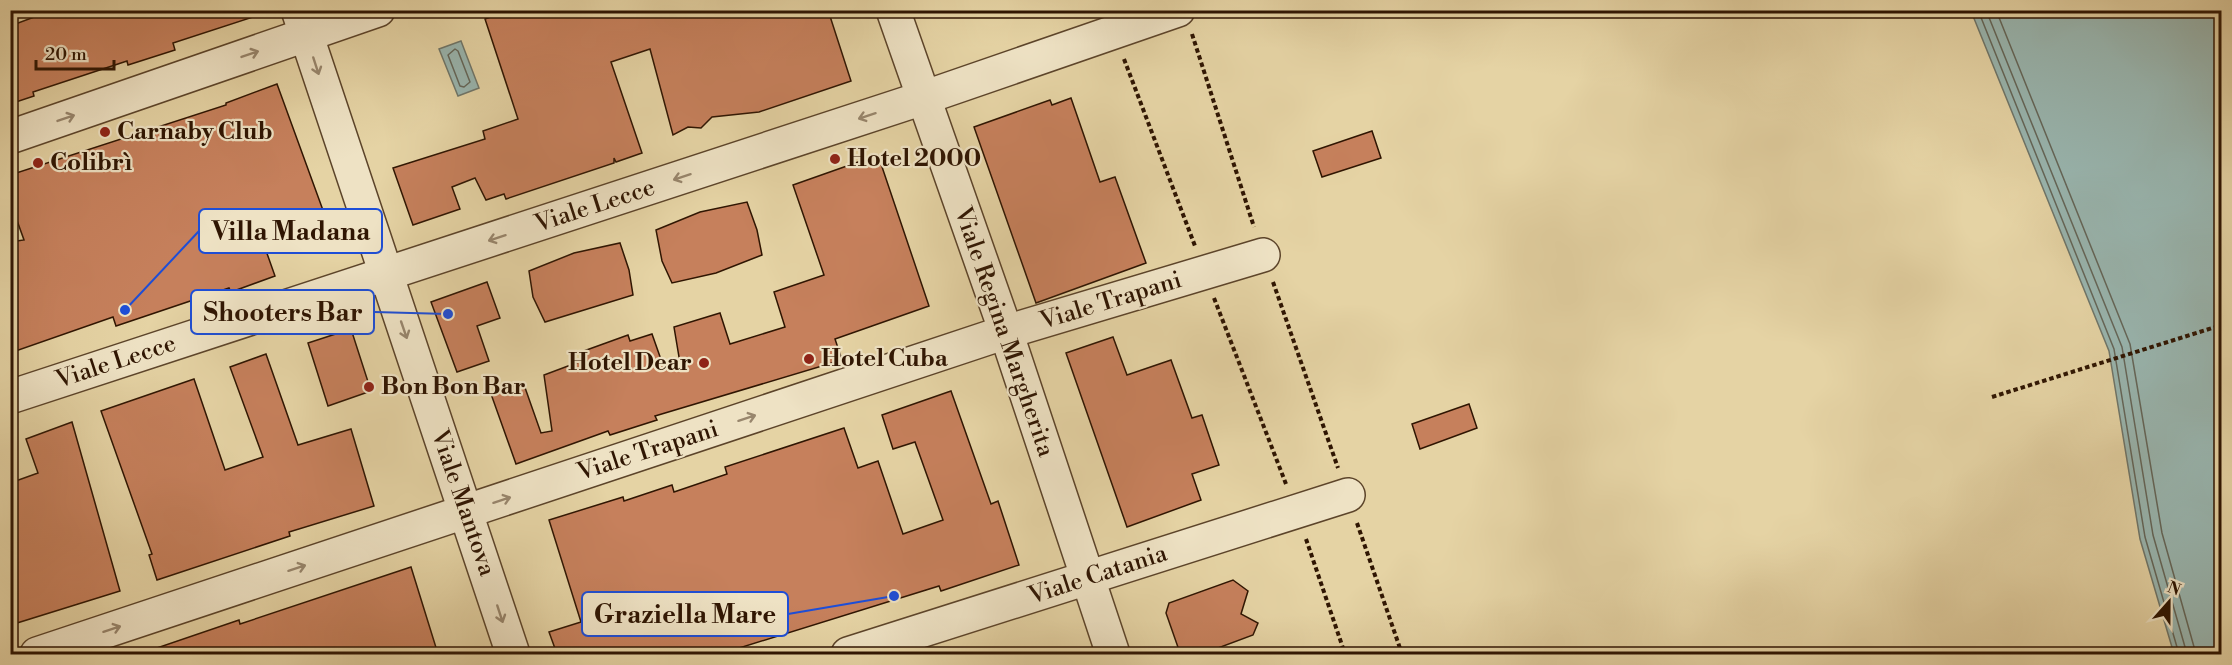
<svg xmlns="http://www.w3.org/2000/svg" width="2232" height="665" viewBox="0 0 2232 665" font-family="'Libre Bodoni',serif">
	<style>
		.water { fill: #99b6b0; stroke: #6f766a; stroke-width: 1.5 }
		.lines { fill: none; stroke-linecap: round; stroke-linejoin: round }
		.shore { stroke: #646659; stroke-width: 1.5 }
		.building { fill: #c6805c; stroke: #2f1502; stroke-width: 1.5 }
		.minor-casing { stroke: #5c442a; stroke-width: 36 }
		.path { stroke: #2f1502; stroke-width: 4; stroke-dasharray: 4.5 3; stroke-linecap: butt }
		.minor { stroke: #eee2c4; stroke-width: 33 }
		.oneway { stroke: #98866d }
		.poi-dot { fill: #8f2418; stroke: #eee2c4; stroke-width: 2 }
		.labels { text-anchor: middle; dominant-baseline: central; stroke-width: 4.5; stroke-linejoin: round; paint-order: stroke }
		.poi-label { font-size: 24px; font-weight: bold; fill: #2f1502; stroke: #eee2c4; text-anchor: start }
		.street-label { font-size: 24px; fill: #2f1502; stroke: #eee2c4 }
		.leader { fill: none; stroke: #1d4ed8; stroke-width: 2 }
		.callout-dot { fill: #1d4ed8; stroke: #eee2c4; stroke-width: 2 }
		.callout { fill: #eee2c4; stroke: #1d4ed8; stroke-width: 2 }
		.callout-label { font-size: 26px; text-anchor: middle; font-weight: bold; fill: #2f1502 }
	</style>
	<rect width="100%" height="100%" fill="#e5d3a4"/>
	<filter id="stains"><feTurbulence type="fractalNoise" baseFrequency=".00333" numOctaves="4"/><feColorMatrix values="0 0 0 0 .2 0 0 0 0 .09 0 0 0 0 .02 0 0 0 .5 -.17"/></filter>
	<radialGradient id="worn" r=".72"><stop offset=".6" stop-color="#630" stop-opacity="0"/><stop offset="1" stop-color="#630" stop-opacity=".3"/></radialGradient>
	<g class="water">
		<path d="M1971,11H2221V654H2174L2140,539L2109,351Z"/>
		<path d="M461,41L479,88L458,96L439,49Z"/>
	</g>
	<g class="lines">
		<g class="shore">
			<path d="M1978,10L2114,349L2145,537L2179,654"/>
			<path d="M1986,10L2122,347L2153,535L2187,654"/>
			<path d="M1996,10L2130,344L2162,533L2196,654"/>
			<path d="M455,49L458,51L470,82L464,87L460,86L448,55Z"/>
		</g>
	</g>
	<g class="building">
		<path d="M53,10H258L259,15L173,43L175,50L128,65L127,61L33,92L34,96L10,104V26Z"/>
		<path d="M511,10H828L851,81L759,112L712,117L701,128L688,127L673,135L650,49L611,62L642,153L616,162L614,158V163L506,199L504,194L486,200L475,178L452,187L460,209L413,225L393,168L485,139L483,131L518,119L485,19Z"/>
		<path d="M277,84L328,224L264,245L275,276L231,292L229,288L116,326L113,317L10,353V242L24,240L10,201V175L226,105V103Z"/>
		<path d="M1071,98L1100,182L1115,177L1146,263L1036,303L974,127L1050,100L1052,105Z"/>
		<path d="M1372,131L1381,158L1322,177L1313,151Z"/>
		<path d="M878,155L929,306L835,339L842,360L655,416L657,420L610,435L608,431L516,464L491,394L523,382L541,433L552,431L544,375L584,360L581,352L628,335L630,341L652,334L664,368L680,363L674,327L720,313L730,344L785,327L774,292L824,275L793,185Z"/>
		<path d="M747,202L757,230L762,255L716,273L672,283L662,261L656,230L700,212Z"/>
		<path d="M620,243L629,270L633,295L545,322L533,297L529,271L574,253Z"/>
		<path d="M487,282L500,318L477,326L489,361L457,372L431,302Z"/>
		<path d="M351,329L371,391L328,406L308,343Z"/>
		<path d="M1113,337L1127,375L1171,360L1192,418L1202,415L1219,465L1192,474L1201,500L1127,527L1066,353Z"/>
		<path d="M266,354L298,445L351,429L374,506L289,532L290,536L157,580L149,555L152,554L101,411L194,379L225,470L263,457L230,367Z"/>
		<path d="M951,391L991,504L998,501L1019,565L941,591L939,586L720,654H557L549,632L581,622L549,520L623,497L624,501L672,485L674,492L727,474L725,467L844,428L858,468L878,461L903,534L943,520L915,442L893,449L882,415Z"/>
		<path d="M1469,404L1477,428L1420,449L1412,424Z"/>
		<path d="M72,422L120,591L17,623L10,604V483L38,473L26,439Z"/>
		<path d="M411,567L438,654H148V651L239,620L240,624Z"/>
		<path d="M1233,580L1248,591L1241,614L1258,623L1253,635L1202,654H1198L1195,650L1180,653L1166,613L1169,603Z"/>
	</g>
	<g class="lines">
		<defs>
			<g id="minor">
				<path d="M298,10L513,654"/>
				<path d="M893,10L1006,332L1113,654"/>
				<path d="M10,137L378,10"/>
				<path d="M10,397L923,98L1178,10"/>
				<path d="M37,654L1006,332L1263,255"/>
				<path d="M848,654L1348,495"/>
			</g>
		</defs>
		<use href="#minor" class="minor-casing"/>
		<g class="path">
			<path d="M1192,34L1254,227"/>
			<path d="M1124,59L1195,246"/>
			<path d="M1273,282L1338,468"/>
			<path d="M1214,298L1286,484"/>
			<path d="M1992,397L2222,325"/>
			<path d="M1357,523L1402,654"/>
			<path d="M1306,539L1345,654"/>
		</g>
		<use href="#minor" class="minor"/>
	</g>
	<defs><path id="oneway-shaft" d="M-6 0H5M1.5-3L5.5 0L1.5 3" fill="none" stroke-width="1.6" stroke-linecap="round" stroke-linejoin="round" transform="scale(1.5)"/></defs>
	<g class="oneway">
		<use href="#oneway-shaft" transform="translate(250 54) rotate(-19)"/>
		<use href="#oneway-shaft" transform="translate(316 66) rotate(72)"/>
		<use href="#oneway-shaft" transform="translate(867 116) rotate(162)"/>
		<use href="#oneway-shaft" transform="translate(66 118) rotate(-19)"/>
		<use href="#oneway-shaft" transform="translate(682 177) rotate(162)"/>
		<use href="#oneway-shaft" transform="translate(497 238) rotate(162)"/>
		<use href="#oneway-shaft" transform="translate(404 330) rotate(71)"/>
		<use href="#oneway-shaft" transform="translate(747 418) rotate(-18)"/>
		<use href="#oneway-shaft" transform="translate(502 500) rotate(-18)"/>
		<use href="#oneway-shaft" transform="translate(297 568) rotate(-18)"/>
		<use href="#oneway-shaft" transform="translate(500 614) rotate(72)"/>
		<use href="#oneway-shaft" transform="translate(112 629) rotate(-18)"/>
	</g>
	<g class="poi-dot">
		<circle cx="105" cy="132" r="6"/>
		<circle cx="835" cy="159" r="6"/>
		<circle cx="38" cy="163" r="6"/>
		<circle cx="809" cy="359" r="6"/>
		<circle cx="704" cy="363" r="6"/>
		<circle cx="369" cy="387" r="6"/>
	</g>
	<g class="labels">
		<g class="poi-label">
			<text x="117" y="132">Carnaby Club</text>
			<text x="847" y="159">Hotel 2000</text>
			<text x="50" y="163">Colibrì</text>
			<text x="821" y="359">Hotel Cuba</text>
			<text x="692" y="363" text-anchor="end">Hotel Dear</text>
			<text x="381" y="387">Bon Bon Bar</text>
		</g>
		<g class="street-label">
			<text transform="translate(595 206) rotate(-18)">Viale Lecce</text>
			<text transform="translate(1111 301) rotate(-17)">Viale Trapani</text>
			<text transform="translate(1004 332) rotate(71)">Viale Regina Margherita</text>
			<text transform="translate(116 362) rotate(-18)">Viale Lecce</text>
			<text transform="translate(648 451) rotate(-18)">Viale Trapani</text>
			<text transform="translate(463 503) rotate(71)">Viale Mantova</text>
			<text transform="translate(1098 575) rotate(-18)">Viale Catania</text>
		</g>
	</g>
	<path class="leader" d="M125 310L199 231M448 314L374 312M894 596L788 614"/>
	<g class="callout-dot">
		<circle cx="125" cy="310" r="6"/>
		<circle cx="448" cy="314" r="6"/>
		<circle cx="894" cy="596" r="6"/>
	</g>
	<g class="callout">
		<rect x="199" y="209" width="183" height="44" rx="6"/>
		<rect x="191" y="290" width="183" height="44" rx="6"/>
		<rect x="582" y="592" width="206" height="44" rx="6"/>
	</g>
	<g class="callout-label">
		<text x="291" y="240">Villa Madana</text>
		<text x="283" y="321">Shooters Bar</text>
		<text x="685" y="623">Graziella Mare</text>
	</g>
	<rect width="2232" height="665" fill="none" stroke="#e5d3a4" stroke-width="36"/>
	<rect x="12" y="12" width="2208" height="641" fill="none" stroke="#2f1502" stroke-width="3"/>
	<rect x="18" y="18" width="2196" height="629" fill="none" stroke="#2f1502" stroke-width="1.5"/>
	<g transform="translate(2169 602) rotate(21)" stroke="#eee2c4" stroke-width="4.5" paint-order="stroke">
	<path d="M0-4.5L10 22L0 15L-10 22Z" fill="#2f1502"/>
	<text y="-9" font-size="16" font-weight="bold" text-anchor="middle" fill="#2f1502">N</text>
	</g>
	<path d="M36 60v9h78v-9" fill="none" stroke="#2f1502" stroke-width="3"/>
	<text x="45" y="60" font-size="18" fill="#2f1502" stroke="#eee2c4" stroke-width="4.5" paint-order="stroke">20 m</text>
	<rect width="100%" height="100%" filter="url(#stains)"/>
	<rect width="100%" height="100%" fill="url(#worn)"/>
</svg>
